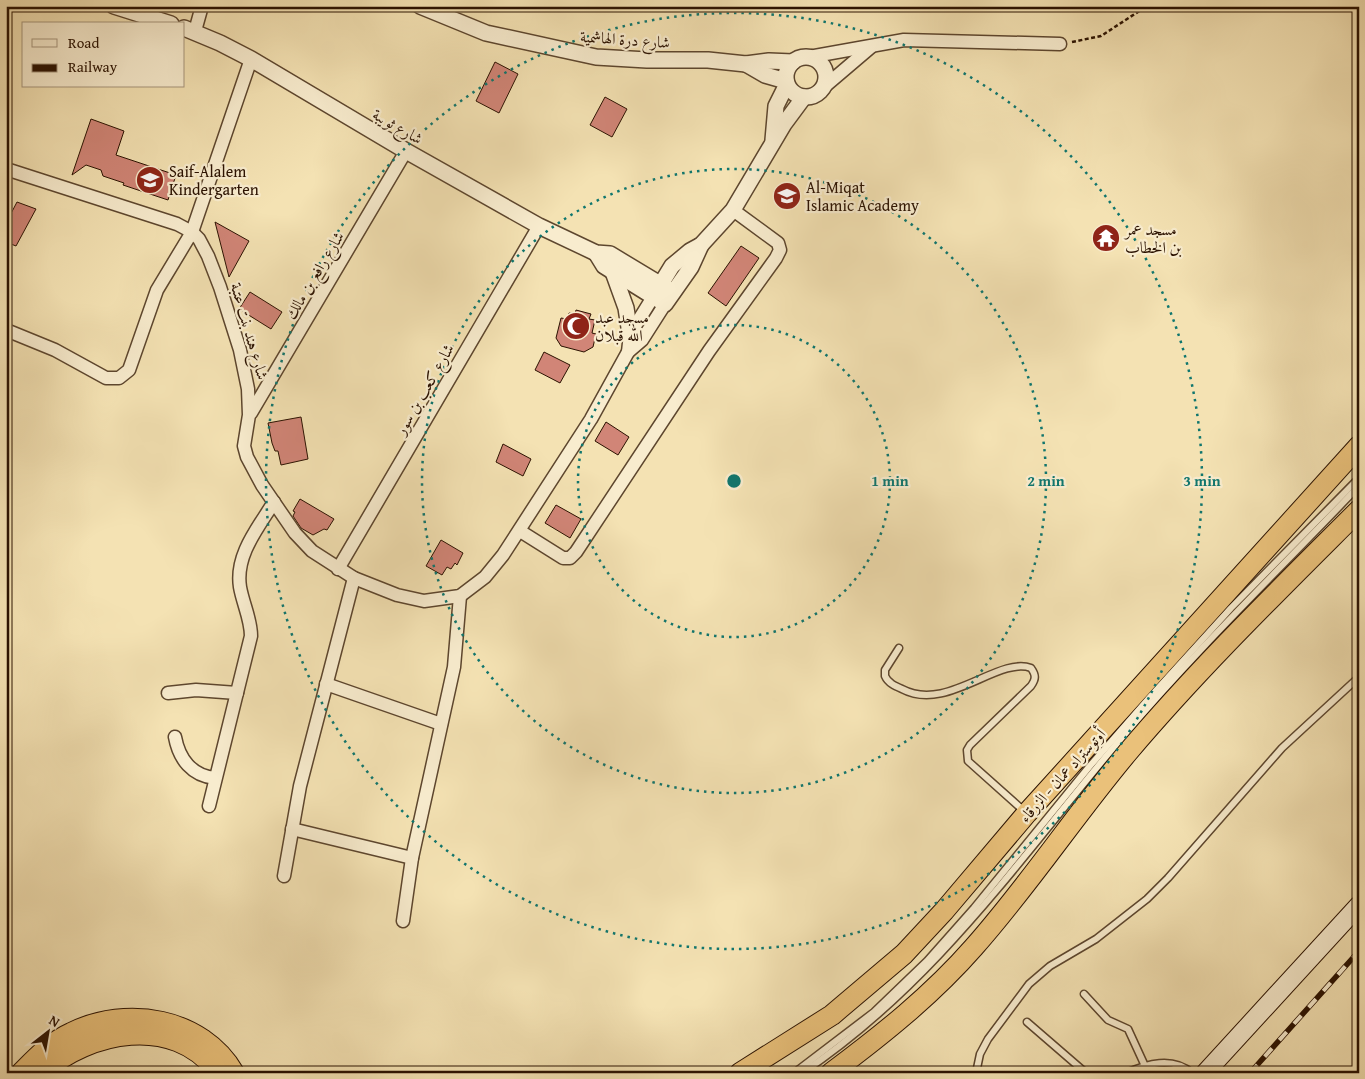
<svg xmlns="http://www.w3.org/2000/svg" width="1365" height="1079" viewBox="0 0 1365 1079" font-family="'Gentium Book Plus',Amiri,serif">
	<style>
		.building { fill: #d18577; stroke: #2b1201 }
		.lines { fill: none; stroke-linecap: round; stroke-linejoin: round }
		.service-casing { stroke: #5d462e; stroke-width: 9 }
		.minor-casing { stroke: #5d462e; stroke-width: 15 }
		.tertiary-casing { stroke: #5d462e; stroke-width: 18 }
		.secondary-casing { stroke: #2b1201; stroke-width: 20 }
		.trunk-casing { stroke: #2b1201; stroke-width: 22 }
		.path { stroke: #2b1201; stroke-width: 2.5; stroke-dasharray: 4 2.5; stroke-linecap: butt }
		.service { stroke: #f8ecce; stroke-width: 6 }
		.minor { stroke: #f8ecce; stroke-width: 12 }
		.tertiary { stroke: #f8ecce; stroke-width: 15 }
		.secondary { stroke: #f8ecce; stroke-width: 18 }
		.trunk { stroke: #eac17a; stroke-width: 20 }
		.rail-casing { stroke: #2b1201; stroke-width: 5.5 }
		.rail { stroke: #f8ecce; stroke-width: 4; stroke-dasharray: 11; stroke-linecap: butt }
		.ring { fill: none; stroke: #0f766e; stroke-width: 2.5; stroke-dasharray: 2.5 5 }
		.labels { text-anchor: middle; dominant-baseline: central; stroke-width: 4.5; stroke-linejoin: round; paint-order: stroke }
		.street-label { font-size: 16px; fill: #2b1201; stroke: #f8ecce }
		.poi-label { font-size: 16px; fill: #2b1201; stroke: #f8ecce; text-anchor: start }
		.centre { fill: #0f766e; stroke: #f8ecce; stroke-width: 2.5 }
		.ring-label { font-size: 15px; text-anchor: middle; font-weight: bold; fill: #0f766e; stroke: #f8ecce; stroke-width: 4.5; stroke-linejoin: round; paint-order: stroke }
	</style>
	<rect width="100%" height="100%" fill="#f4e2b3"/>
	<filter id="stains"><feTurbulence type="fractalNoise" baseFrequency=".004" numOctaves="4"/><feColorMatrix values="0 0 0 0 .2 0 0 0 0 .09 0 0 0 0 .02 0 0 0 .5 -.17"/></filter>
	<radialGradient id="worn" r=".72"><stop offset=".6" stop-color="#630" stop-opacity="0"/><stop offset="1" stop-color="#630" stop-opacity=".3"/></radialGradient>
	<g class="building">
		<path d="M495,62L518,74L499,113L476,101Z"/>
		<path d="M605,97L627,109L612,137L590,125Z"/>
		<path d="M91,119L124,131L116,155L176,175L168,200L123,185L124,183L103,176L101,170L86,165L72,175Z"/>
		<path d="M17,202L36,209L16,246L6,242V223Z"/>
		<path d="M215,222L249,241L229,277Z"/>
		<path d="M741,246L759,258L726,306L708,293Z"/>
		<path d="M250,292L282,312L271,329L239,309Z"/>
		<path d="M576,310L591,314L589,319L595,320L592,333L596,334L593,347L584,352L561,346L556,338L561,318L567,319L569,313L575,314Z"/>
		<path d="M544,352L570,365L560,383L535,370Z"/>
		<path d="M301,417L308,459L281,465L278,451H275L272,443L268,423Z"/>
		<path d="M606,422L629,437L618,455L595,441Z"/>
		<path d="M503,444L531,459L523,476L496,462Z"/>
		<path d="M300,499L334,519L327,530L324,529L313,535L301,528L293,516L295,512L293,511Z"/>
		<path d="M556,505L581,519L570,538L545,523Z"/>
		<path d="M441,540L463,553L457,565L455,563L451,569L447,567L442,575L426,566Z"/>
	</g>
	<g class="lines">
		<defs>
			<g id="service">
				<path d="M899,648L885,670V676C888,683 895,686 902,689C947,713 998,656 1031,668C1036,675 1036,679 1031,686L970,745L967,750L968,761L1024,811"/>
				<path d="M1084,994L1108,1020L1128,1029L1145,1066"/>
				<path d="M1027,1022L1086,1073"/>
				<path d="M794,1073L874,1012L927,961L974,908L1089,767L1150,697L1231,608L1359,478"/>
				<path d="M802,1073C936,983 1021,856 1124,735C1198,648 1280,569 1359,486"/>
				<path d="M976,1073L980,1054L988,1039L1029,984L1050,966L1096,939L1147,899L1168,878L1282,748L1359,677"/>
				<path d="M1126,1073C1147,1064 1172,1056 1192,1073"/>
			</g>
			<g id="minor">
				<path d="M195,31L202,6"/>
				<path d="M809,57L904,40L1060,44"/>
				<path d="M824,87L871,47"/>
				<path d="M6,169L177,224L192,232L199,239L208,256L220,287L240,350L248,389L249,415L244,446L247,457L262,485L295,533L312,551L354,578L397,595L424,601L460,596L485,577L503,555L591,419L628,352L630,334L653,297"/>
				<path d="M6,330L55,350L106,378H119L129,370L157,290L192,232L251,59"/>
				<path d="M628,352L642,340L665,304"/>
				<path d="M251,413L406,151"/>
				<path d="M520,531L563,558H570L576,552L709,351L776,258L780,250L778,243L733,210"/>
				<path d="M338,569L539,226"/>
				<path d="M326,684L441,724"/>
				<path d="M168,693L196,690L237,693"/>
				<path d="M175,737C179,759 192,776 215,778"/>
				<path d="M209,806L251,636C251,619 243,604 240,587C235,555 258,528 274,502"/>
				<path d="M292,829L412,858"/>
				<path d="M284,876L300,786L354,578"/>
				<path d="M403,921L412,858L454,667L460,596"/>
			</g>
			<g id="tertiary">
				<path d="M114,6L171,24"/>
				<path d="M420,6L486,33L596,57L647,60H708L746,64L769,61L793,62"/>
				<path d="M184,28L220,43L251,59L406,151L539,226L596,253L610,254L673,292"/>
				<circle cx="806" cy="77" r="20"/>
				<path d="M746,64L765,75L786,81"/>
				<path d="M773,140L776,106L787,84"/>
				<path d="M596,253L604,266L665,304L691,267L701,245"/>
				<path d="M613,272L626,308L630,334"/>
				<path d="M653,297L672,266L690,251L701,245L733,210L784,124L804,97"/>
			</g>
			<path id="secondary" d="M1205,1073L1359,905"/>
			<g id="trunk">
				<path d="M21,1073C37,1057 51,1042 71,1033C127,1005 202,1018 234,1073"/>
				<path d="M42,1073C89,1031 173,1014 217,1071"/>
				<path d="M740,1073L832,1015L904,954L944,911L1027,813L1359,446"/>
				<path d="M831,1073C882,1035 932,995 974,947C1029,885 1075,815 1128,752C1200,667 1280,589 1359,510"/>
			</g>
		</defs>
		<use href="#service" class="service-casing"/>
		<use href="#minor" class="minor-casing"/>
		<use href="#tertiary" class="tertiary-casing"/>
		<use href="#secondary" class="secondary-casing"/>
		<use href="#trunk" class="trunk-casing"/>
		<path class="path" d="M1072,42L1101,36L1147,6"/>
		<use href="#service" class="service"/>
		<use href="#minor" class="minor"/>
		<use href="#tertiary" class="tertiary"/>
		<use href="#secondary" class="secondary"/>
		<use href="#trunk" class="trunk"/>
		<defs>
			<path id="rail" d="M1250,1073L1359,951"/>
		</defs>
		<use href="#rail" class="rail-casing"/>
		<use href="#rail" class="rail"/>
	</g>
	<g class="ring">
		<circle cx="734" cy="481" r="156"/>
		<circle cx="734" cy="481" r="312"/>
		<circle cx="734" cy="481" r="468"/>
	</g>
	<defs>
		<symbol id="school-disc" viewBox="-11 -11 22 22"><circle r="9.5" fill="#8f2418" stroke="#f8ecce"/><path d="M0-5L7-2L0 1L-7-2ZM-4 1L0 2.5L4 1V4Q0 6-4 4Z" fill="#fff"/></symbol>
		<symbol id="temple-disc" viewBox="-11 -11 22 22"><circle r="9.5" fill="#8f2418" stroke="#f8ecce"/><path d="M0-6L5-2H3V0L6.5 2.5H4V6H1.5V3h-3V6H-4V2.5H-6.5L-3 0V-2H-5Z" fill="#fff"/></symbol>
		<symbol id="mosque-disc" viewBox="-11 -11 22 22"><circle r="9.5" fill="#8f2418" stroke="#f8ecce"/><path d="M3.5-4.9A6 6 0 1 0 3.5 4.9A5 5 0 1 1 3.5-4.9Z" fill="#fff"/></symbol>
	</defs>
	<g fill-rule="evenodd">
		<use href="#school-disc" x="134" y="164" width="32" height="32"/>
		<use href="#school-disc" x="771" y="180" width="32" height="32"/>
		<use href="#temple-disc" x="1090" y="222" width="32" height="32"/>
		<use href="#mosque-disc" x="560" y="310" width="32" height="32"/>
	</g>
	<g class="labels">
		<g class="street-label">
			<text transform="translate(625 39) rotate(4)">شارع درة الهاشمية</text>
			<text transform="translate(398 126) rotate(30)">شارع ثويبة</text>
			<text transform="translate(314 275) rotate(-59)">شارع رافع بن مالك</text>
			<text transform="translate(250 331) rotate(74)">شارع هند بنت عتبة</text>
			<text transform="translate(424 389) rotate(-60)">شارع كعب بن سور</text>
			<text transform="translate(1062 775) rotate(-48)">أوتوستراد عمان - الزرقاء</text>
		</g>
		<g class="poi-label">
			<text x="169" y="171">Saif-Alalem<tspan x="169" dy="18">Kindergarten</tspan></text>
			<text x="806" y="187">Al-Miqat<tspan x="806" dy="18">Islamic Academy</tspan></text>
			<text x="1125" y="229">مسجد عمر<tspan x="1125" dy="18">بن الخطاب</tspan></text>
			<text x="595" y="317">مسجد عبد<tspan x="595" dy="18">الله قبلان</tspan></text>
		</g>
	</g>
	<circle cx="734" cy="481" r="8" class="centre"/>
	<g class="ring-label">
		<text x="890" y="486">1 min</text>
		<text x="1046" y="486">2 min</text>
		<text x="1202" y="486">3 min</text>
	</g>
	<rect width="1365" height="1079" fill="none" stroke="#f4e2b3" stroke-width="25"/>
	<rect x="8" y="8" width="1350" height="1064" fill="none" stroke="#2b1201" stroke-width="2.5"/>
	<rect x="12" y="12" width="1340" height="1054" fill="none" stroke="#2b1201"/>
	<rect x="22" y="22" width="162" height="65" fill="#f8ecce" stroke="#a6957c"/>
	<rect x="32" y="39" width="25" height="8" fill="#f8ecce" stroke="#a6957c"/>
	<text x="68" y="48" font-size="15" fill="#2b1201">Road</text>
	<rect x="32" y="64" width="25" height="8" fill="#2b1201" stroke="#a6957c"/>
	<text x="68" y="72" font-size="15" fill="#2b1201">Railway</text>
	<g transform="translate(48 1032) rotate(31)" stroke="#f8ecce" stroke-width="4" paint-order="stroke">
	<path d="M0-4L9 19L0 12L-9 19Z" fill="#2b1201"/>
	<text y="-8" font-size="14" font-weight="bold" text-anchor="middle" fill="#2b1201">N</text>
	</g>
	<rect width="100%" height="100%" filter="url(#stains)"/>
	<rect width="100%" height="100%" fill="url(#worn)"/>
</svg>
